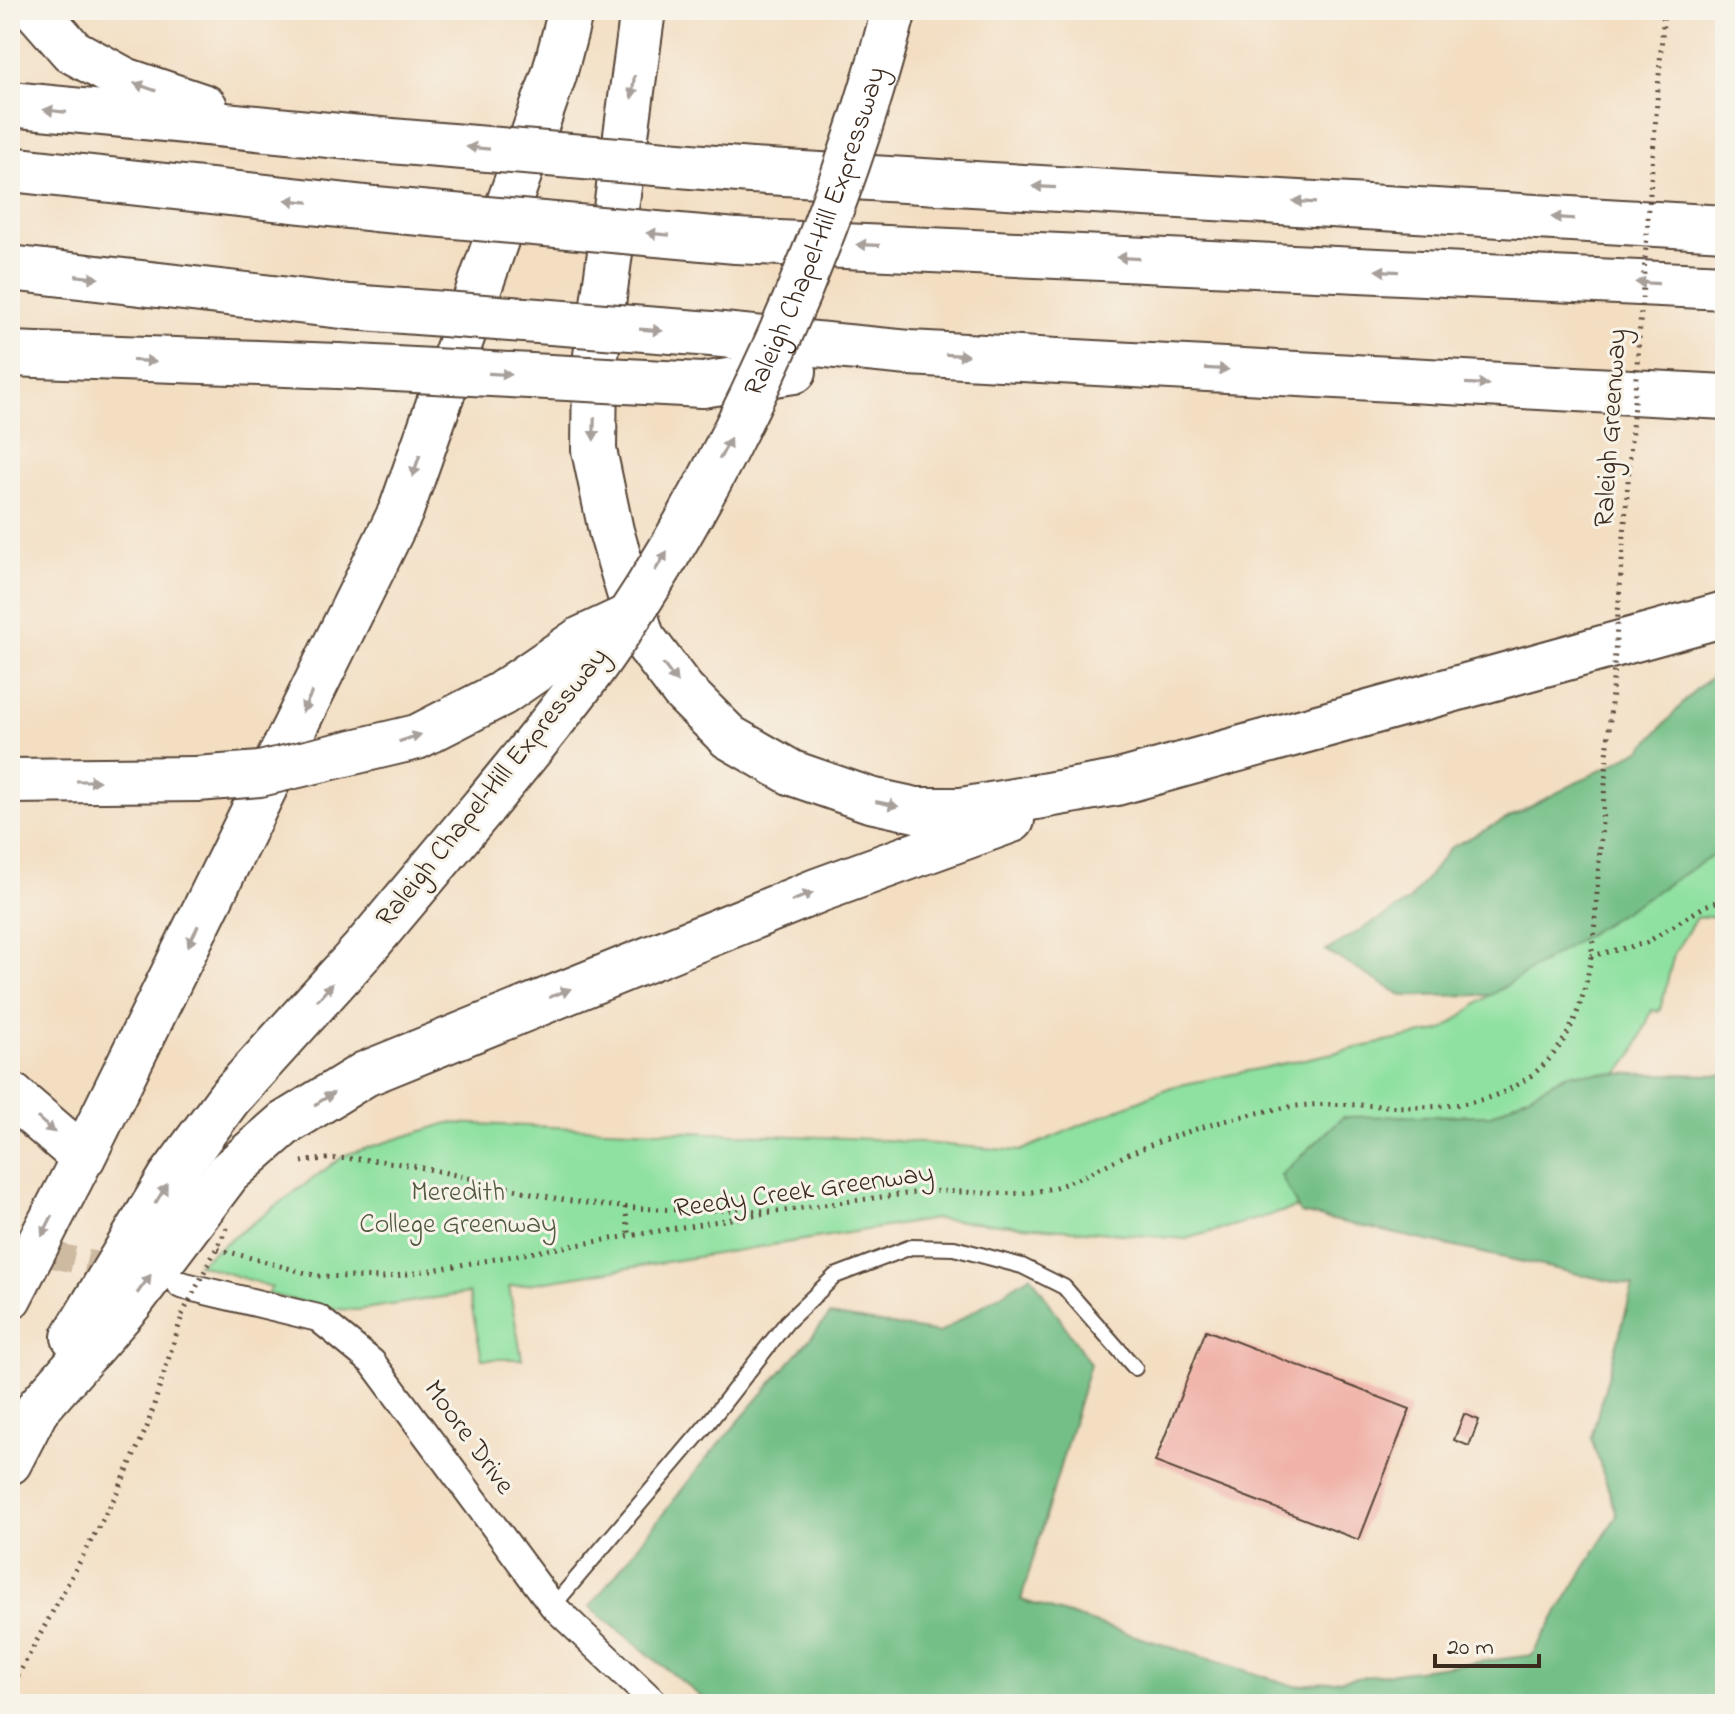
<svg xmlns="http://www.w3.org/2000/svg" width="1735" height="1714" viewBox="0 0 1735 1714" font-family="'Indie Flower',sans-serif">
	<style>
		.green { fill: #8fe1a1; stroke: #658660; stroke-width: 2 }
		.forest { fill: #73bf87; stroke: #577452; stroke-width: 2 }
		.building { fill: #f0b2a9 }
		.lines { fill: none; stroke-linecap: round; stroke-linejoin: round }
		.street-tunnel { stroke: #cebaa1; stroke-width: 26; stroke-dasharray: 26 13; stroke-linecap: butt }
		.lane-casing { stroke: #574537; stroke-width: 18 }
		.street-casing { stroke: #574537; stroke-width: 30 }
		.primary-casing { stroke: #574537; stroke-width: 46 }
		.highway-casing { stroke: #574537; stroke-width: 48 }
		.path { stroke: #574537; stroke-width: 5; stroke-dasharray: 2 6; stroke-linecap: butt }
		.lane { stroke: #fff; stroke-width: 14 }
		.street { stroke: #fff; stroke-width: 26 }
		.primary { stroke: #fff; stroke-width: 42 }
		.highway { stroke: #fff; stroke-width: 44 }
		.highway-bridge-casing { stroke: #574537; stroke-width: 48; stroke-linecap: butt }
		.path-bridge { stroke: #574537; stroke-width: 5; stroke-dasharray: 2 6; stroke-linecap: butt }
		.highway-bridge { stroke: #fff; stroke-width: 44 }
		.oneway { fill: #a79f9a }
		.labels { text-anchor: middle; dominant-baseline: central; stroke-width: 6; stroke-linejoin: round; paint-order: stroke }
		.street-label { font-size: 28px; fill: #3b2a1e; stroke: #f7f3e8 }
		.park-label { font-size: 28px; fill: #50583f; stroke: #f7f3e8 }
	</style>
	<rect width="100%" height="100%" fill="#f7f3e8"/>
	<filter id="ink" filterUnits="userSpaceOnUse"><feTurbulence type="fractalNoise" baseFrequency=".0125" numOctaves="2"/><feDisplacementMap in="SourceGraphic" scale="16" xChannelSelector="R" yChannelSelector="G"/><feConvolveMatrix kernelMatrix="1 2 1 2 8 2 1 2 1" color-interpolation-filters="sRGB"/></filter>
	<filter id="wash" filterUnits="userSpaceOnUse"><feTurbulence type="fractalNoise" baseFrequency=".006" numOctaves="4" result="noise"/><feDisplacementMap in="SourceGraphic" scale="32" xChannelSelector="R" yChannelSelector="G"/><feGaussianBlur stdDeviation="1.8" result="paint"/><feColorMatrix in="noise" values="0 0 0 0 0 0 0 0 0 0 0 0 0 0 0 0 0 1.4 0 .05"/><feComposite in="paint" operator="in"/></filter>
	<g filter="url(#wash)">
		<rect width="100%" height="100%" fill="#f3dec2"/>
		<path class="green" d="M1725,817V915L1696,918L1674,954L1660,1011L1652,1010L1634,1053L1605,1091L1313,1203L1186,1239L935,1219L509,1287L522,1359H482L469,1293L358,1310L335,1309L267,1294L272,1287L197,1264L345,1155L448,1123L872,1139L1020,1151L1171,1087L1443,1030Z"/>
		<g class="forest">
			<path d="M1725,666V848L1491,995L1403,996L1326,951L1409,901L1450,848L1642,749L1695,690Z"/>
			<path d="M1569,1073L1725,1075V1704H710L590,1607L703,1463L830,1315L939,1333L1031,1275L1090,1364L1021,1600L1295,1686L1532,1655L1617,1515L1591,1438L1633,1286L1300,1213L1281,1175L1343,1117L1491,1115Z"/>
		</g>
		<g id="blocks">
			<g class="building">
				<path d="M1206,1330L1410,1409L1359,1540L1155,1462Z"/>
				<path d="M1464,1414L1479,1420L1469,1446L1454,1440Z"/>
			</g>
		</g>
	</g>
	<g filter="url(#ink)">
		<use href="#blocks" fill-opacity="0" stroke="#574537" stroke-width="2"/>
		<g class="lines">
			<path class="street-tunnel" d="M10,1245L127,1272"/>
			<defs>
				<path id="lane" d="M553,1606L709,1422L787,1322L835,1276L911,1247L954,1248L1022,1266L1064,1287L1135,1368"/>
				<path id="street" d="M181,1285L318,1318L372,1362L553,1606L656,1704"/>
				<g id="primary">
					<path d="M10,1298L83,1157"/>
					<path d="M10,1463L39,1407"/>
				</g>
				<g id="highway">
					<path d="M36,10L72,51L125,80L205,107"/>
					<path d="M643,10L595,363L594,450L611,531L642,637L683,691L729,737L792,773L870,800L916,810H962L1116,783L1725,614"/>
					<path d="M10,104L391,141"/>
					<path d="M10,169L375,209"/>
					<path d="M751,171L1725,228"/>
					<path d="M736,241L1725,287"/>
					<path d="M10,268L350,307"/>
					<path d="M712,334L909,353L1725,397"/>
					<path d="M10,354L338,366"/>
					<path d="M702,385L794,371"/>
					<path d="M10,781L197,779"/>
					<path d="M10,1094L83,1157L401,511L554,75L571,10"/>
					<path d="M74,1337L170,1178L229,1098L364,949L484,806"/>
					<path d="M39,1407L130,1303L228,1173L284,1124L365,1074L819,890L1012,820"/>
				</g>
			</defs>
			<use href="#lane" class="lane-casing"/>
			<use href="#street" class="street-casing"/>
			<use href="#primary" class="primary-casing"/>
			<use href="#highway" class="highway-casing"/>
			<g class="path">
				<path d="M1591,956L1646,943L1705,906L1725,899"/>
				<path d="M302,1162C377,1147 485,1185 560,1199C632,1212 706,1210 779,1211"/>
				<path d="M625,1207L630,1238"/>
				<path d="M218,1249L317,1276L383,1278C559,1249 735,1215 913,1193C958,1187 1004,1200 1048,1189C1078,1182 1105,1164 1133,1152C1178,1133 1230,1118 1277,1109C1363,1092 1460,1132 1533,1074C1599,1023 1593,925 1600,849"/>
				<path d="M10,1690L117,1493L147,1427L182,1316"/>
			</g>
			<use href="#lane" class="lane"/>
			<use href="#street" class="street"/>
			<use href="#primary" class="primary"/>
			<use href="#highway" class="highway"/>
			<defs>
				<g id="highway-bridge">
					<path d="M391,141L751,171"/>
					<path d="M375,209L736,241"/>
					<path d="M350,307L712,334"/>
					<path d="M338,366L702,385"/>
					<path d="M197,779L260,774L417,737L501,694L581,639L624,619"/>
					<path id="s1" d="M484,806C522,759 562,712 597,663C730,476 836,232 894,10"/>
				</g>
			</defs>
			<use href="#highway-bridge" class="highway-bridge-casing"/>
			<g class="path-bridge">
				<path d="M1600,849L1664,10"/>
				<path d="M182,1315L229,1224"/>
			</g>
			<use href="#highway-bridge" class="highway-bridge"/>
		</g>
		<defs><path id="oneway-solid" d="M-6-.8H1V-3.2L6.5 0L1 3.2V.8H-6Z" transform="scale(2)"/></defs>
		<g class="oneway">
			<use href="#oneway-solid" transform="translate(145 87) rotate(-161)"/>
			<use href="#oneway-solid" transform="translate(633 87) rotate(97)"/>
			<use href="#oneway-solid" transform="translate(55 111) rotate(-173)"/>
			<use href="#oneway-solid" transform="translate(478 148) rotate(-175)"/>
			<use href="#oneway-solid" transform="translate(1044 187) rotate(-177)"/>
			<use href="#oneway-solid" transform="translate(297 201) rotate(-175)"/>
			<use href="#oneway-solid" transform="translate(1304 202) rotate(-176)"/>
			<use href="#oneway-solid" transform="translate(1563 218) rotate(-176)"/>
			<use href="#oneway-solid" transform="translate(658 234) rotate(-175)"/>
			<use href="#oneway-solid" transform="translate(868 245) rotate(-178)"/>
			<use href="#oneway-solid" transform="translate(1128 258) rotate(-177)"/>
			<use href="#oneway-solid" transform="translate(1387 271) rotate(-177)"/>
			<use href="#oneway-solid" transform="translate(87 277) rotate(7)"/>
			<use href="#oneway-solid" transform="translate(1647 283) rotate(-177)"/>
			<use href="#oneway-solid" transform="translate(651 330) rotate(4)"/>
			<use href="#oneway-solid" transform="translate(957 355) rotate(3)"/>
			<use href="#oneway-solid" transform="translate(144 361) rotate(3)"/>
			<use href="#oneway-solid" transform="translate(1217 369) rotate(3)"/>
			<use href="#oneway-solid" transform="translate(500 374) rotate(3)"/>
			<use href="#oneway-solid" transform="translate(1477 384) rotate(3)"/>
			<use href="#oneway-solid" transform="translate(594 429) rotate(91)"/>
			<use href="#oneway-solid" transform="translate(725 449) rotate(-62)"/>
			<use href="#oneway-solid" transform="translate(416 466) rotate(109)"/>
			<use href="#oneway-solid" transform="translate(661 561) rotate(-58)"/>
			<use href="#oneway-solid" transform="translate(670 673) rotate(53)"/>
			<use href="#oneway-solid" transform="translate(307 702) rotate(116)"/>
			<use href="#oneway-solid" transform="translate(410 738) rotate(-18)"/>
			<use href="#oneway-solid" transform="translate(88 781)"/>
			<use href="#oneway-solid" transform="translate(887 804) rotate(12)"/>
			<use href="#oneway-solid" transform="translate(802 897) rotate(-22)"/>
			<use href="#oneway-solid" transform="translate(193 936) rotate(116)"/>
			<use href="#oneway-solid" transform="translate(325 992) rotate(-48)"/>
			<use href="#oneway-solid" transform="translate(560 993) rotate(-22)"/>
			<use href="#oneway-solid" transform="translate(324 1099) rotate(-32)"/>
			<use href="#oneway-solid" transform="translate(46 1125) rotate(41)"/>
			<use href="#oneway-solid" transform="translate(161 1194) rotate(-59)"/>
			<use href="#oneway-solid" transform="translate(47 1226) rotate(117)"/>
			<use href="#oneway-solid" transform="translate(144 1284) rotate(-54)"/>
		</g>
	</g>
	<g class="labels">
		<g class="street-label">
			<text stroke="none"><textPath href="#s1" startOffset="668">Raleigh Chapel–Hill Expressway</textPath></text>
			<text transform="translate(1612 428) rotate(-86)">Raleigh Greenway</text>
			<text transform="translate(493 788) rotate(-51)">Raleigh Chapel–Hill Expressway</text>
			<text transform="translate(804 1192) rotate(-8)">Reedy Creek Greenway</text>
			<text transform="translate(468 1438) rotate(54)">Moore Drive</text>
		</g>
		<g class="park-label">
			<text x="458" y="1193">Meredith<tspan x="458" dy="32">College Greenway</tspan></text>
		</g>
	</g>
	<rect width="1735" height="1714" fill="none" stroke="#f7f3e8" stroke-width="40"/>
	<path d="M1435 1654v12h104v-12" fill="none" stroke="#3b2a1e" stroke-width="4"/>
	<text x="1447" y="1654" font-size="24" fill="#3b2a1e" stroke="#f7f3e8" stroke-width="6" paint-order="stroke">20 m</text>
</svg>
